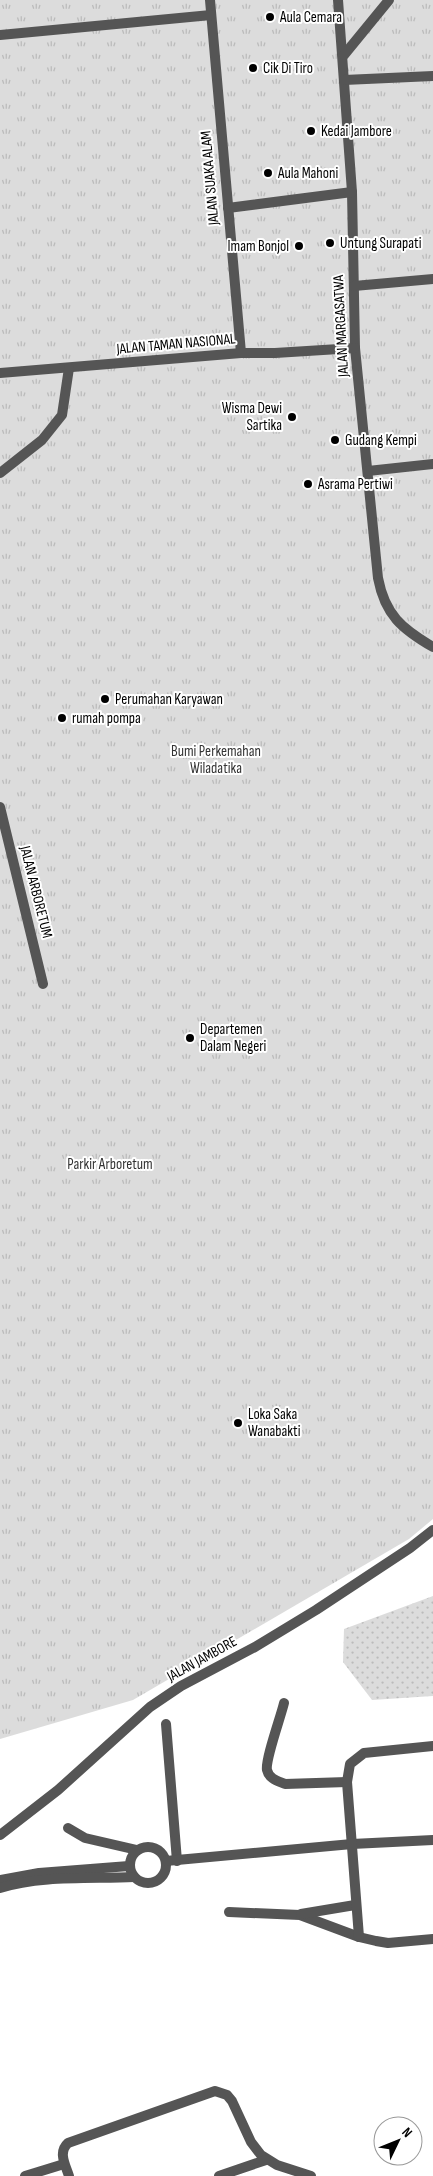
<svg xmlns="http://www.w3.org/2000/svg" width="433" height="2176" viewBox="0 0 433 2176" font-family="'Sofia Sans Condensed',sans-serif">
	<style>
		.grass { fill: url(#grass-dots) }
		.park { fill: url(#park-tufts) }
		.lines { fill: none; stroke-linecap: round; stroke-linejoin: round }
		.street { stroke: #555; stroke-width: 10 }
		.poi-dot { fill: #000; stroke: #fff; stroke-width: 2 }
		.labels { text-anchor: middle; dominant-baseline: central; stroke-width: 4; stroke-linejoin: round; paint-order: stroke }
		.poi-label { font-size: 15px; fill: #000; stroke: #fff; text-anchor: start }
		.street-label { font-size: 15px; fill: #000; stroke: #fff }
		.park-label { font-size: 15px; fill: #333; stroke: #fff }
	</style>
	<defs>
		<pattern id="grass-dots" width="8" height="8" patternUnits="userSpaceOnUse" patternTransform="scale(1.25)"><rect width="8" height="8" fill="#dcdcdc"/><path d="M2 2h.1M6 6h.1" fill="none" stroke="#bbb" stroke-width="1.8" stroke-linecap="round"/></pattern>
		<pattern id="park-tufts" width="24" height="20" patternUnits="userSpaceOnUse" patternTransform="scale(1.25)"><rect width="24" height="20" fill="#dcdcdc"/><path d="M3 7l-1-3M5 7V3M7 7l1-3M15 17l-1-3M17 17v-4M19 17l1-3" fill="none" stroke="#bbb"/></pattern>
	</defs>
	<rect width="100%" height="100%" fill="#fff"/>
	<path class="grass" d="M433,1596V1696L372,1700L343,1662L344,1629Z"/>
	<path class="park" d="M0,0H433V1519L409,1539L133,1700L0,1739Z"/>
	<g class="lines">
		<g class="street">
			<path d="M210,0L241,353"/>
			<path d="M338,0L352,192L355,348L378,578C385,615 402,629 433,647"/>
			<path d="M0,35L211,15"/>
			<path d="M344,55L389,0"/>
			<path d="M344,80L433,76"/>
			<path d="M228,208L352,192"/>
			<path d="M354,286L433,279"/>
			<path d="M0,373L241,353H275L355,348"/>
			<path d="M368,471L433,464"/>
			<path d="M0,473L42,440L62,415L69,368"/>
			<path d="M0,807L43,984"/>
			<path d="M284,1703C281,1716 265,1760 267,1770C269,1779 278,1781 285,1784L347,1782"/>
			<path d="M166,1724L177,1861"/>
			<path d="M68,1828L85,1838L137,1850"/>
			<path d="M0,1835L58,1790L150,1707L181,1686L255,1647L316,1610L410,1548L433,1530"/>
			<circle cx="148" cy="1865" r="18"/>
			<path d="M166,1861L352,1844L433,1840"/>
			<path d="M0,1880L39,1873L129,1866"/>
			<path d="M0,1888C40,1875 92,1879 134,1877"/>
			<path d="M229,1912L300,1915L359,1937L376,1941L388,1943L433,1939"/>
			<path d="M301,1914L355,1905"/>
			<path d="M359,1937L347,1782L350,1764L364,1753L433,1746"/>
			<path d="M25,2176L64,2164"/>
			<path d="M69,2176C65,2164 58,2152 68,2143L215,2091L227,2095L232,2101L251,2142L261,2155L277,2165L311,2176"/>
			<path d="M219,2176L266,2160"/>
		</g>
	</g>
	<g class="poi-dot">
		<circle cx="270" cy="17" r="5"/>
		<circle cx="253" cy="68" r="5"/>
		<circle cx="311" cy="131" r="5"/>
		<circle cx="268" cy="173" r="5"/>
		<circle cx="330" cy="243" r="5"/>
		<circle cx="299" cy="246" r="5"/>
		<circle cx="292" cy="417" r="5"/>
		<circle cx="335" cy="440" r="5"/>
		<circle cx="308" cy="484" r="5"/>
		<circle cx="105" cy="699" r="5"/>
		<circle cx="62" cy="718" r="5"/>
		<circle cx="190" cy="1038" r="5"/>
		<circle cx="238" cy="1423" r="5"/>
	</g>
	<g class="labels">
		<g class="poi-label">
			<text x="280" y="17">Aula Cemara</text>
			<text x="263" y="68">Cik Di Tiro</text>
			<text x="321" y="131">Kedai Jambore</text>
			<text x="278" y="173">Aula Mahoni</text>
			<text x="340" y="243">Untung Surapati</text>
			<text x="289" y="246" text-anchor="end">Imam Bonjol</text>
			<text x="282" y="408" text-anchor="end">Wisma Dewi<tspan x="282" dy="17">Sartika</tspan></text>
			<text x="345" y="440">Gudang Kempi</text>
			<text x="318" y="484">Asrama Pertiwi</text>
			<text x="115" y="699">Perumahan Karyawan</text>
			<text x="72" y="718">rumah pompa</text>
			<text x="200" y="1029">Departemen<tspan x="200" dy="17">Dalam Negeri</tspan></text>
			<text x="248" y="1414">Loka Saka<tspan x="248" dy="17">Wanabakti</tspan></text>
		</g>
		<g class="street-label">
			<text transform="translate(210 178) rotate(-95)">JALAN SUAKA ALAM</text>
			<text transform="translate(341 326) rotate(-93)">JALAN MARGASATWA</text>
			<text transform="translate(176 344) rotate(-5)">JALAN TAMAN NASIONAL</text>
			<text transform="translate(36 892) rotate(76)">JALAN ARBORETUM</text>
			<text transform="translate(202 1659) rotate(-29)">JALAN JAMBORE</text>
		</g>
		<g class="park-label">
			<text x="216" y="751">Bumi Perkemahan<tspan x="216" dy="17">Wiladatika</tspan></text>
			<text x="110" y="1164">Parkir Arboretum</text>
		</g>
	</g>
	<g transform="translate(398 2141) rotate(47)"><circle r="24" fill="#ffffff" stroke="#999999"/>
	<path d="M0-4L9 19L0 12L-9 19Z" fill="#000000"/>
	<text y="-8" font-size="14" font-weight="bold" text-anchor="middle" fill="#000000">N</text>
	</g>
</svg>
